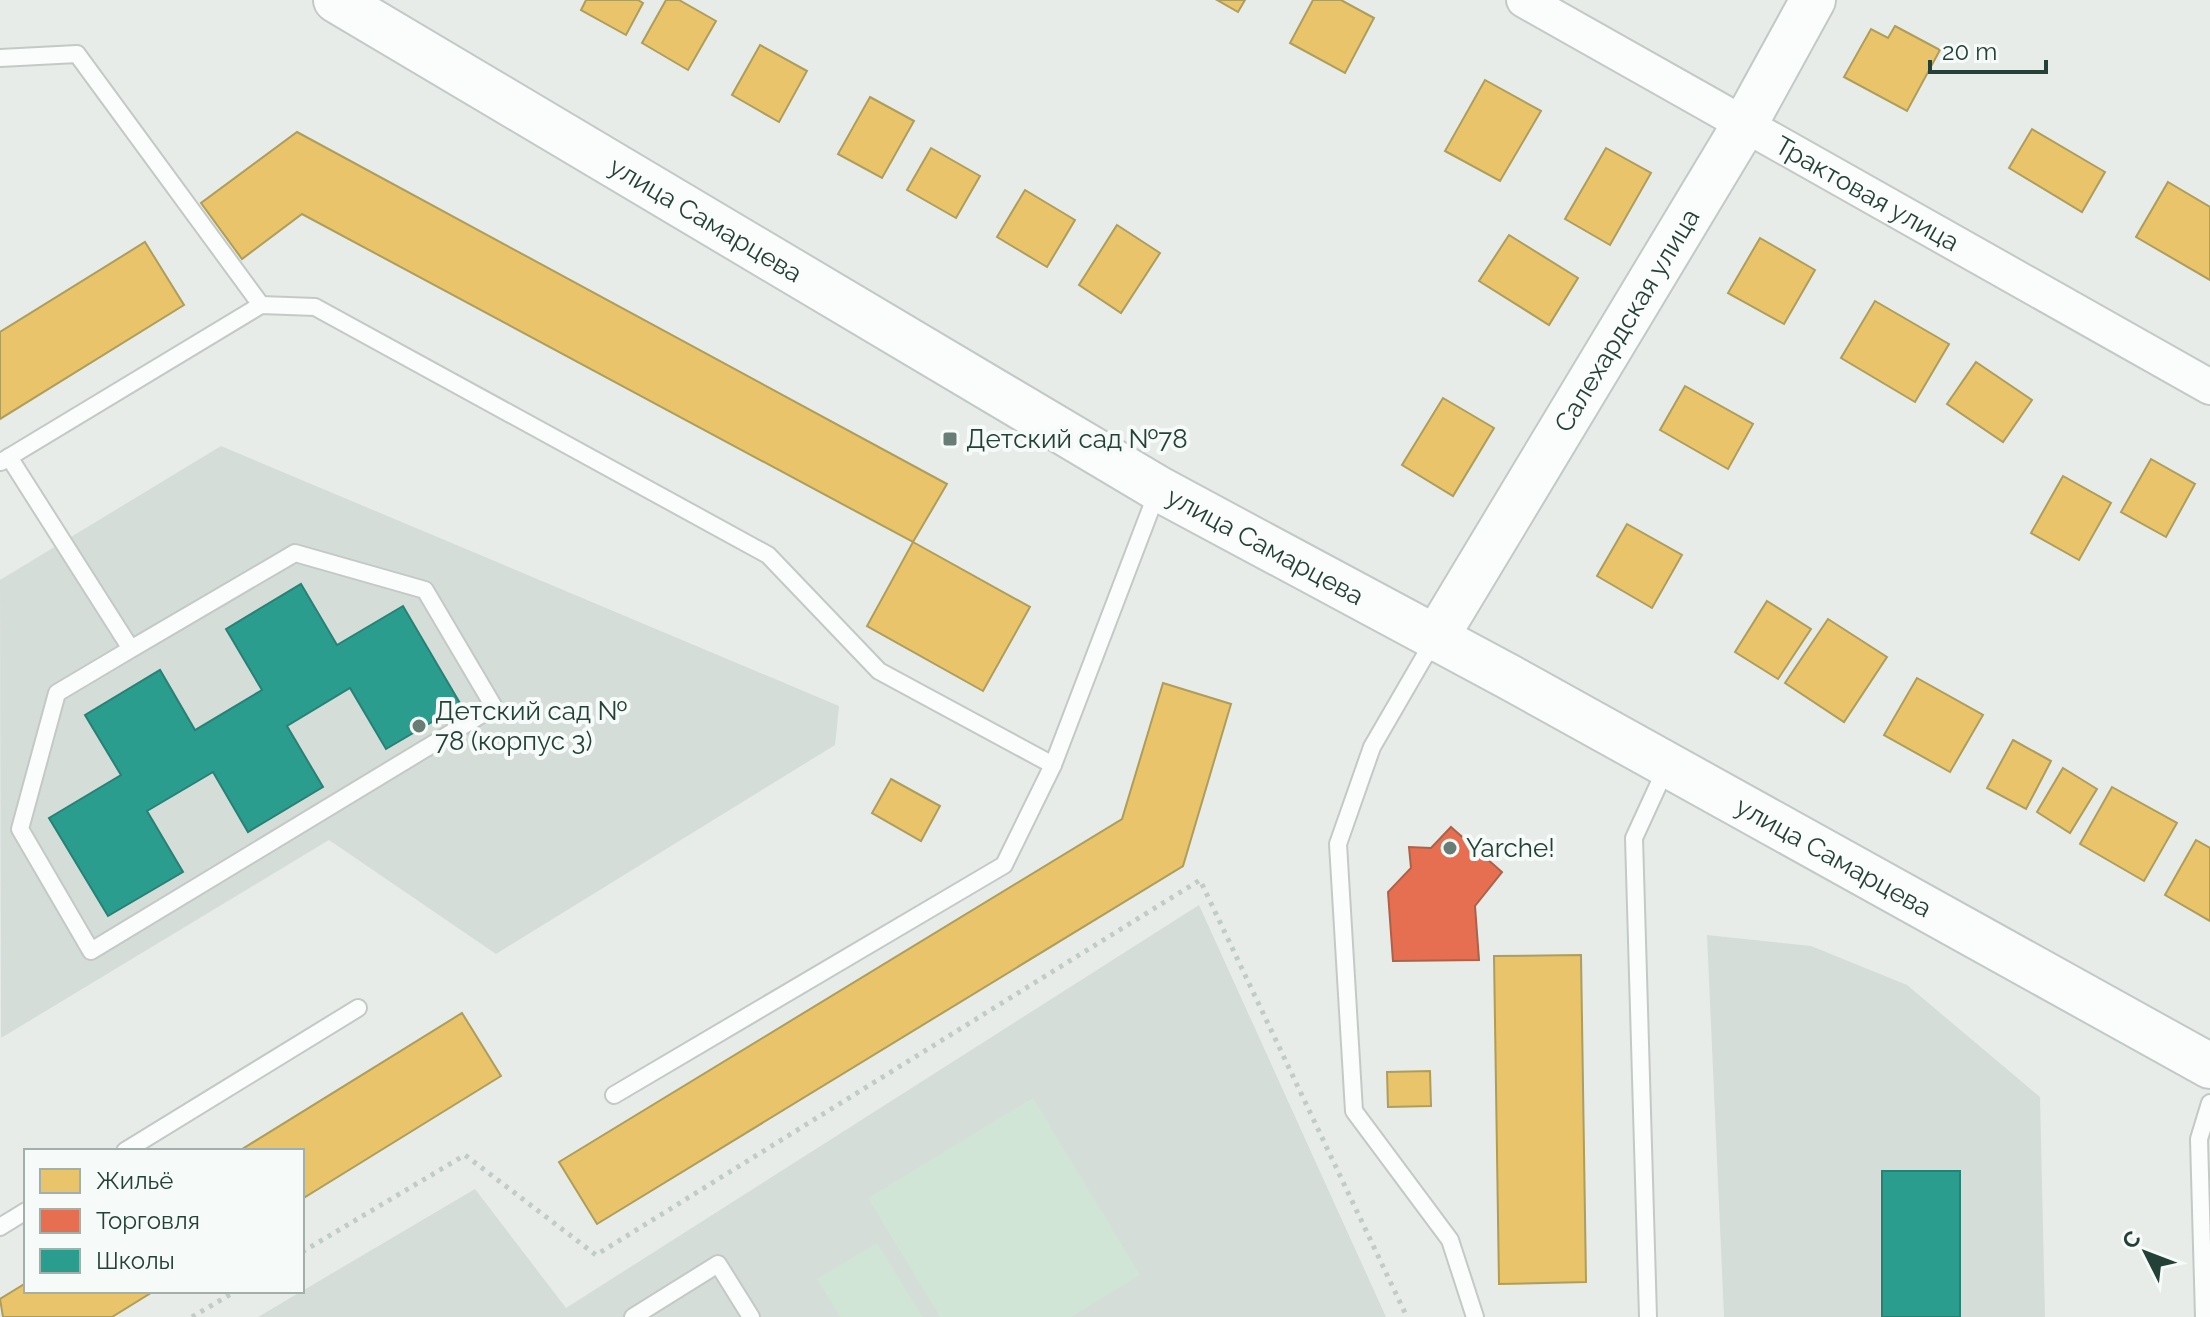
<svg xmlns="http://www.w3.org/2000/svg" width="2210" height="1317" viewBox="0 0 2210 1317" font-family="Raleway,sans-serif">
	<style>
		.built { fill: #d5ddd9 }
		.green { fill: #d0e5d5 }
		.homes { fill: #e9c46a; stroke: #ae9d5b; stroke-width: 2 }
		.shops { fill: #e76f51; stroke: #ac6149; stroke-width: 2 }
		.schools { fill: #2a9d8f; stroke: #288175; stroke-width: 2 }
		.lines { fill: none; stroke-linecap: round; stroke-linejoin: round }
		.lane-casing { stroke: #c4c9c6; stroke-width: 20 }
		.street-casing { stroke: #c4c9c6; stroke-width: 38 }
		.secondary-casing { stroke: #c2c9c6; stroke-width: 48 }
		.path { stroke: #c2ccc7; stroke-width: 5; stroke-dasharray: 4 6; stroke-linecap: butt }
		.lane { stroke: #fbfcfc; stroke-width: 16 }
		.street { stroke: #fbfcfc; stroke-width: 34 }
		.secondary { stroke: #fbfcfc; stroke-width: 44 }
		.poi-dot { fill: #687d75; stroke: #f6faf8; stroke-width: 3 }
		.labels { text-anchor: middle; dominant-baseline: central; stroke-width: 8; stroke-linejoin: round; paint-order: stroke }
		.street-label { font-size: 26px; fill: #234137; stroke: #f6faf8 }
		.poi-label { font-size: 26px; fill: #234137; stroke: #f6faf8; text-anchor: start }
	</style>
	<rect width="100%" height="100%" fill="#e7ece9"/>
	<g class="built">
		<path d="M221,446L839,706L835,745L496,954L329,840L1,1038L0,580Z"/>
		<path d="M1199,905L1386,1317H258L475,1189L566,1308Z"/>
		<path d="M1707,935L1811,946L1907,985L2040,1097L2045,1317H1724Z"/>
	</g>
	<g class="green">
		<path d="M1033,1098L1140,1275L1071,1317H940L868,1198Z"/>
		<path d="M877,1243L923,1317H840L817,1279Z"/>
	</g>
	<g class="homes">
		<path d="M586,0H638L643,3L626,35L581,10Z"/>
		<path d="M666,0H679L716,21L688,70L642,43Z"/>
		<path d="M1217,0H1245L1238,12Z"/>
		<path d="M1313,0H1341L1374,18L1345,73L1290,43Z"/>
		<path d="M1895,26L1940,50L1907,111L1844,77L1871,29L1888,38Z"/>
		<path d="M760,45L807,71L779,122L732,95Z"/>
		<path d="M1485,80L1541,111L1500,181L1445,151Z"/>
		<path d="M870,97L914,121L882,178L838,154Z"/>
		<path d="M2032,129L2105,172L2082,212L2009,168Z"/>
		<path d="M297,132L947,484L913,542L302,214L242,259L201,203Z"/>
		<path d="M931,148L980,176L956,218L907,190Z"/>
		<path d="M1606,148L1651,173L1610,245L1565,219Z"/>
		<path d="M2168,182L2210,207V280L2136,237Z"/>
		<path d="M1025,190L1075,220L1047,267L997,237Z"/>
		<path d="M1117,225L1160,253L1121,313L1079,285Z"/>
		<path d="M1509,235L1578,278L1549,325L1479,281Z"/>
		<path d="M1760,238L1815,270L1784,324L1728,293Z"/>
		<path d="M145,242L184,305L0,419V332Z"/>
		<path d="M1875,301L1949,344L1915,402L1841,358Z"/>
		<path d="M1976,362L2032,400L2003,442L1947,404Z"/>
		<path d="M1685,386L1753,424L1728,469L1660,430Z"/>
		<path d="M1443,398L1494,428L1453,496L1402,465Z"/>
		<path d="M2151,459L2195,484L2166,537L2121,512Z"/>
		<path d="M2063,476L2111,503L2079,560L2031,533Z"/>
		<path d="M1627,524L1682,555L1652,608L1597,576Z"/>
		<path d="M913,542L1030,607L983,691L867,626Z"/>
		<path d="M1767,601L1811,629L1778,679L1735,652Z"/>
		<path d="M1828,619L1887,657L1844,722L1785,683Z"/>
		<path d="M1917,678L1983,715L1950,772L1884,735Z"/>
		<path d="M1163,683L1231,704L1183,866L597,1224L559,1162L1122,819Z"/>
		<path d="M2013,740L2051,761L2026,809L1987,788Z"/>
		<path d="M2063,768L2097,789L2070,833L2037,812Z"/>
		<path d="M891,779L940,806L921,841L872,813Z"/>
		<path d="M2112,787L2177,823L2144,881L2080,844Z"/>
		<path d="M2196,840L2210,848V921L2165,895Z"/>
		<path d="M1581,955L1586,1282L1499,1284L1494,956Z"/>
		<path d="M462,1013L501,1076L302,1199V1151H239Z"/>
		<path d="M1430,1071L1431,1106L1388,1107L1387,1072Z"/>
		<path d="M26,1283V1291H154L112,1317H3L0,1299Z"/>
	</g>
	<path class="shops" d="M1451,827L1502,872L1475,906L1479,960L1393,961L1388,892L1411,868L1409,847L1431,848Z"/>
	<g class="schools">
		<path d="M301,584L337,645L403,606L461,705L386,749L350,688L287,726L323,787L248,832L213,772L147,811L183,872L108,916L49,818L121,775L85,715L160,670L195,730L262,690L226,629Z"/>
		<rect x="1882" y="1171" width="78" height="146"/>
	</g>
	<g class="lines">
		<defs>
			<g id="lane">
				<path d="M0,58L77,54L261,305"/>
				<path d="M9,457L131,649L295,553L425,590L494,707L91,951L20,829L57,693L131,649"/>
				<path d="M1,462L261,305L315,307L768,555L879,671L1053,765"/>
				<path d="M1434,640L1372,747L1338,844L1354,1111L1450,1240L1475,1317"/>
				<path d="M614,1095L1004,865L1053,765L1158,490"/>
				<path d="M125,1151L358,1008"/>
				<path d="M0,1227L26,1211"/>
				<path d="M633,1317L718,1264L751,1317"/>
				<path d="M1648,1317L1634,838L1667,766"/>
				<path d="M2204,1317L2199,1139L2210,1103"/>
			</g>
			<g id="street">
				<path id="s1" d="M1524,0L2210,387"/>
			</g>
			<g id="secondary">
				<path id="s2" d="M336,0L1159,489L1511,678L2210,1066"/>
				<path id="s3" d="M1435,639L1746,122L1813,0"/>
			</g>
		</defs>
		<use href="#lane" class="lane-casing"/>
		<use href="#street" class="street-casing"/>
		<use href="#secondary" class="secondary-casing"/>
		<g class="path">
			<path d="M302,1252L465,1155L596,1255L1200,880L1407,1317"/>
			<path d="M192,1317L236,1291"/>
		</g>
		<use href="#lane" class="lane"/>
		<use href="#street" class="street"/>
		<use href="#secondary" class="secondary"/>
	</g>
	<g class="poi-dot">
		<rect x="942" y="431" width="16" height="16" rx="4"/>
		<circle cx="419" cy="726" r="8"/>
		<circle cx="1450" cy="848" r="8"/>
	</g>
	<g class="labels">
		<g class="street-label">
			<text stroke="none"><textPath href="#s1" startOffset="394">Трактовая улица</textPath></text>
			<text stroke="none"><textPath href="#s2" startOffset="430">улица Самарцева</textPath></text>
			<text stroke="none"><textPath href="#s3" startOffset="372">Салехардская улица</textPath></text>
			<text stroke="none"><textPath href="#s2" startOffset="1078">улица Самарцева</textPath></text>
			<text stroke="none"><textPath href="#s2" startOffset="1726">улица Самарцева</textPath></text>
		</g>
		<g class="poi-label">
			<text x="966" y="439">Детский сад №78</text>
			<text x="435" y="711">Детский сад №<tspan x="435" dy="30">78 (корпус 3)</tspan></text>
			<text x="1466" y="848">Yarche!</text>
		</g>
	</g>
	<rect x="24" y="1149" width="280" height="144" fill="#f6faf8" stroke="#a2b0ab" stroke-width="2"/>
	<rect x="40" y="1169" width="40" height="24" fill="#e9c46a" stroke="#a2b0ab" stroke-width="2"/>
	<text x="96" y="1189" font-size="24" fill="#234137">Жильё</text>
	<rect x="40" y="1209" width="40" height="24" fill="#e76f51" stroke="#a2b0ab" stroke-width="2"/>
	<text x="96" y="1229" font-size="24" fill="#234137">Торговля</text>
	<rect x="40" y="1249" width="40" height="24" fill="#2a9d8f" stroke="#a2b0ab" stroke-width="2"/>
	<text x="96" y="1269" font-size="24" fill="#234137">Школы</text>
	<g transform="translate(2146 1253) rotate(312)" stroke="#f6faf8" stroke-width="6" paint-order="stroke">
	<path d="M0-6L14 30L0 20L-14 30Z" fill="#234137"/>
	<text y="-12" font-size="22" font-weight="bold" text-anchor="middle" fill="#234137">С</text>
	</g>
	<path d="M1930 60v12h116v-12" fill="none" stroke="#234137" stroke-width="4"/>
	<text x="1942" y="60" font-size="24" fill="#234137" stroke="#f6faf8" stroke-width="6" paint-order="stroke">20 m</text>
</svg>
